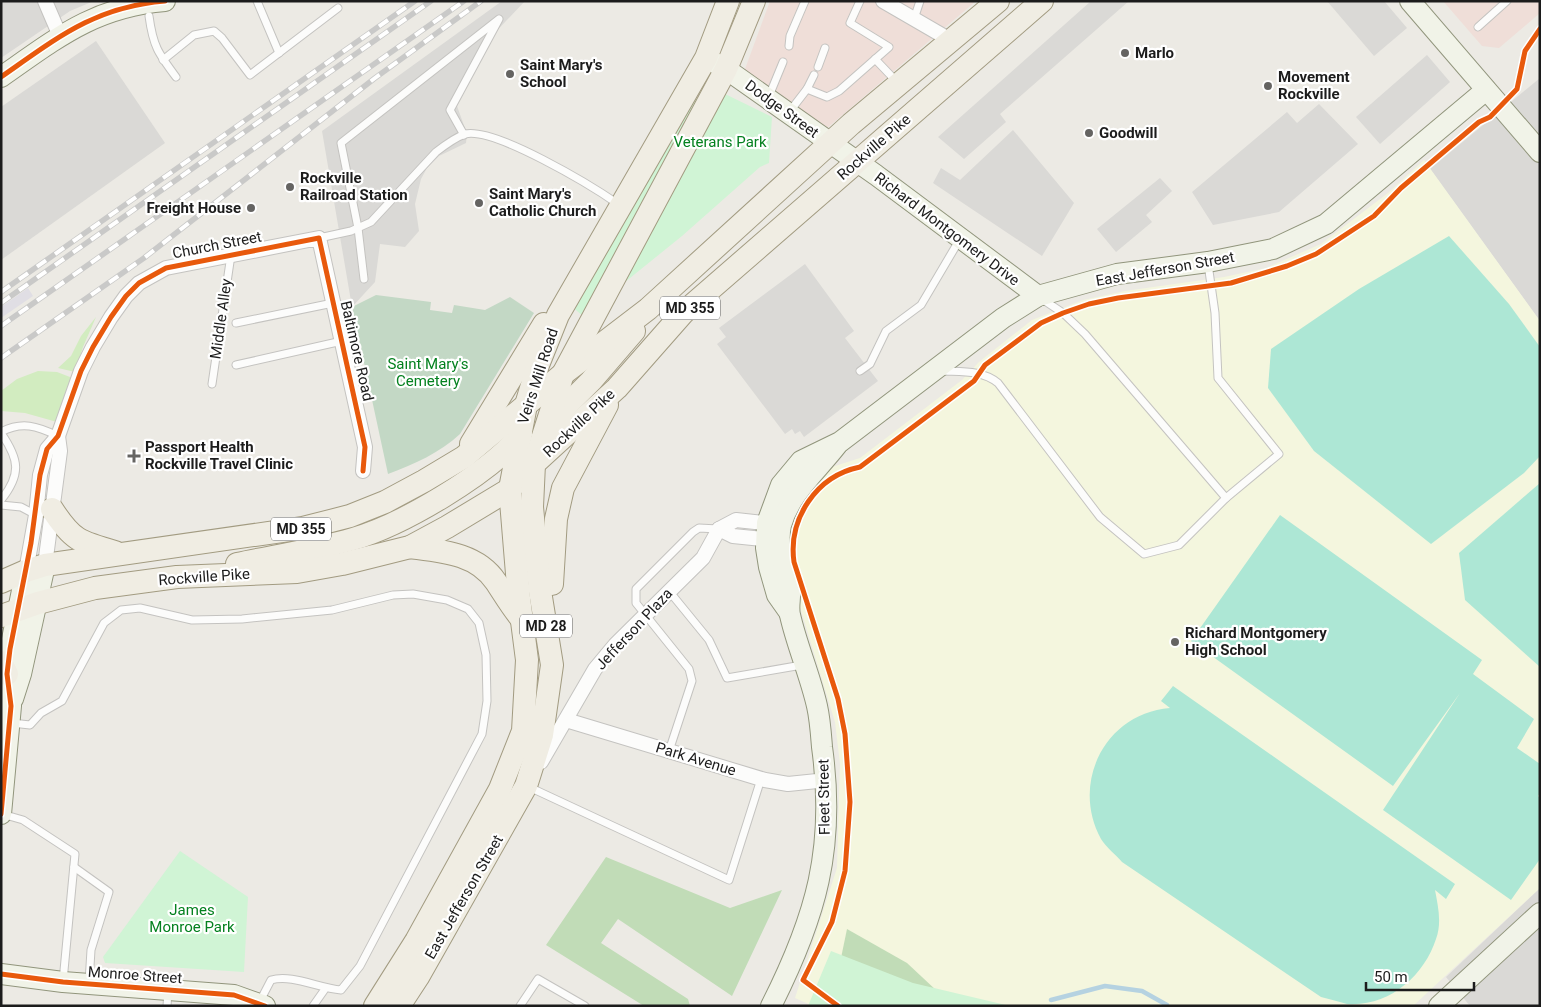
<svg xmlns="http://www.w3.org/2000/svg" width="1541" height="1007" viewBox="0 0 1541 1007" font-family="Roboto,sans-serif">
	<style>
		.residential { fill: #dad9d6 }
		.commercial { fill: #efded8 }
		.education { fill: #f4f6de }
		.grass { fill: #d2ecc0 }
		.forest { fill: #c1dcb7 }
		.cemetery { fill: #c3d8c5 }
		.park { fill: #d0f4d5 }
		.pitch { fill: #ade7d5 }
		.plaza { fill: #e0dee4 }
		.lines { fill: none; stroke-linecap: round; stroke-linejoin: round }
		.stream { stroke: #b5d2e1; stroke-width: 4.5 }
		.lane-casing { stroke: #c4c3c0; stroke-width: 9 }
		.street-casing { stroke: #c4c3c0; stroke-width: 16 }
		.secondary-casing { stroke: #91957c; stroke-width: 22 }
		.primary-casing { stroke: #a29b81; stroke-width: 24 }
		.lane { stroke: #fcfcfb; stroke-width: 7 }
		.street { stroke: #fcfcfb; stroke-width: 14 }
		.secondary { stroke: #f1f3e8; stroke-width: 20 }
		.primary { stroke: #f0ede3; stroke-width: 22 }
		.rail-casing { stroke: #c9c9c8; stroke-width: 5.5 }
		.rail { stroke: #fff; stroke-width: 4; stroke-dasharray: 11; stroke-linecap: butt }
		.cycleway-casing { stroke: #fff; stroke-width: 8 }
		.cycleway { stroke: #e8590c; stroke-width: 5 }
		.poi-dot { fill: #656462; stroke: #fff; stroke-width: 2 }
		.labels { text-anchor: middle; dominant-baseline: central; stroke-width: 4.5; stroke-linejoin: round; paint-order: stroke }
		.shield { fill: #fff; stroke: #606060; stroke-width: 1 }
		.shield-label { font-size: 14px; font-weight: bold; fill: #1c1c1c }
		.poi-label { font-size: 15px; font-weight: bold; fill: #1c1c1c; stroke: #fff; text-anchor: start }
		.street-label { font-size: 15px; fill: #1c1c1c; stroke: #fff }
		.park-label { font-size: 15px; fill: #04811f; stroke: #fff }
	</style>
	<rect width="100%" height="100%" fill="#eceae4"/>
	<g class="residential">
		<path d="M1,1H94L70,11L1,58Z"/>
		<path d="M502,1H525L489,39L457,106L467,134L466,143L439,156L427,168L421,179L415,204L419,231L405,247L380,244L375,282L352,307L322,131Z"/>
		<path d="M1091,1H1129L1000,114L1006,122L964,159L938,137Z"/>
		<path d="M1327,1H1384L1407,28L1374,56Z"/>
		<path d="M96,41L165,143L1,260V107Z"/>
		<path d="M1427,55L1450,82L1380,144L1356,117Z"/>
		<path d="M1540,78V321L1430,169Z"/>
		<path d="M1319,104L1358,144L1279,212L1213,225L1192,192L1287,112L1297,123Z"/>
		<path d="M1013,130L1074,203L1042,256L933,183L941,168L960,180Z"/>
		<path d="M1160,178L1172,191L1146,215L1152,222L1116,252L1097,229Z"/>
		<path d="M805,264L854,331L845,338L878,381L804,437L800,431L795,434L792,429L785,434L717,344L726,337L719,328Z"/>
		<path d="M1540,888V1006H1470L1446,977Z"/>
	</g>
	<g class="commercial">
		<path d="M770,1H976L819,135L741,80Z"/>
		<path d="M1443,1H1540V13L1499,48L1482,46Z"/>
	</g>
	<path class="education" d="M1424,160L1540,321V888L1413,1006H813L795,998L837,868L840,764L835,722L786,561V535L797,502L832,467L860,458L962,380L979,362L1032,320L1083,300L1125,291L1224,277L1266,268L1321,244L1388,193Z"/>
	<g class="grass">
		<path d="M96,317L83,347L75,372L58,368L71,356L81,336Z"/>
		<path d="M38,371L57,372L70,377L71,381L57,422L25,413L1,411V391L17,379Z"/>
	</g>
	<g class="forest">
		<path d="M606,857L730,908L782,890L732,996L618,919L601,943L688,999L690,1006H644L546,945Z"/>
		<path d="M847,929L907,963L953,1006L835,987Z"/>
	</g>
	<path class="cemetery" d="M376,295L431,302L430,310L452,313L454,305L485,310L510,297L534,313L460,434C440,453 414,464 388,474L352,307Z"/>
	<g class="park">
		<path d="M721,90V92L772,117L769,163L760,167L682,236L583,316L571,306L693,100Z"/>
		<path d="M180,851L248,897L244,972L105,963L103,957Z"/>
		<path d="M831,951L913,983L1010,1006H808Z"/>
	</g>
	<g class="pitch">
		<path d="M1449,236L1509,304L1540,347V456L1524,473L1431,544L1314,451L1268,388L1271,349L1359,289Z"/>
		<path d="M1540,483V667L1465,600L1459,553Z"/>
		<path d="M1280,515L1482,660L1473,674L1534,719L1517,748L1540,764V793L1538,796L1540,798V859L1511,900L1383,810L1460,693L1393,786L1191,641Z"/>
		<path d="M1173,686L1455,884L1446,899L1435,890C1438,906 1442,923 1436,939C1424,976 1389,1007 1347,1004C1339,1002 1330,999 1321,997L1122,862C1116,855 1106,847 1101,839C1070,782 1106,713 1170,708L1161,701Z"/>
	</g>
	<path class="plaza" d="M28,288L33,296L1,318V307Z"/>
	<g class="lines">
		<path class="stream" d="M1051,1000L1105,986L1142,991L1167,1005"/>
		<defs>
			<g id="lane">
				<path d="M257,1L279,53"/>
				<path d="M149,16C153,46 158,53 176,77"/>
				<path d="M914,19L920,1"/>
				<path d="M1478,27L1507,1"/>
				<path d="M789,46L790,36L805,1"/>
				<path d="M875,59L896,81"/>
				<path d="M163,60L194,35L214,31L222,38L250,75L338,8"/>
				<path d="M818,67L825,48"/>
				<path d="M807,89L827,97L839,91L889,47L850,23L860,1"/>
				<path d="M769,96L783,62"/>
				<path d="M790,111L807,89L814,75"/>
				<path d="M319,238L351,231L371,222L436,152C445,145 454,138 465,134C495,127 592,186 618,204"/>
				<path d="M364,279L358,228L341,143L499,19L450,110L464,135"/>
				<path d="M1042,299L1063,313L1085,334L1226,498"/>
				<path d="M236,323L333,303"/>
				<path d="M236,365L342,341"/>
				<path d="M860,371L870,364L886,331L921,305L960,239"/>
				<path d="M942,371C962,372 982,370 998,383L1100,517L1144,554L1179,545L1226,498L1279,454L1218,378L1215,313L1208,264"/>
				<path d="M212,384L231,255"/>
				<path d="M1,432C22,421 37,426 58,436"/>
				<path d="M1,433C19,459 22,474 1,500"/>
				<path d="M1,505L21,507L36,515"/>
				<path d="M669,591L709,640L727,678L802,665"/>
				<path d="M12,723L30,725L41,713L62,701L104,623L121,610L140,608L192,620L242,619L332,610L393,595L413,594L447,600L468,609L479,623L486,655L487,701L482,734L360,966L341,990C318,988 292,974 271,980L259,1003"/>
				<path d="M669,751L692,681L689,669L636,603V589L693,532L699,528L718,529"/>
				<path d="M529,787L729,880L761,779"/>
				<path d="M2,814L23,820L75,854L63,981"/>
				<path d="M74,867L109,892L91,950L89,982"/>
				<path d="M167,1006L168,991"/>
				<path d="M313,1006L325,989"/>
				<path d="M520,1006L538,979L585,1006"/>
			</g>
			<g id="street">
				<path d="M45,1L60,36"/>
				<path d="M883,1L952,41"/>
				<path d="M719,529L733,536L773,540"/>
				<path d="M45,565L60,451L58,436"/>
				<path d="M26,571L36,515L40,475L47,449L58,436L81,371L93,347L111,317L126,296L139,283L166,268L319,238L365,447L363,471"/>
				<path d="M566,720L765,780L788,784L827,780"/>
				<path d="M541,762L595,669L615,645L703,558L719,529L736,520L774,524"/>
			</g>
			<g id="secondary">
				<path d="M1410,1L1540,152"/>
				<path d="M706,58L726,69L876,175L1038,296"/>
				<path d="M1,77C57,38 94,7 165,1"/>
				<path d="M789,612L777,595L769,567L766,548L767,523L781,485L801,461L840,442L1003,318L1038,296L1117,274L1208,262L1273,249L1326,224L1486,90"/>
				<path d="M13,699L21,674L45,565"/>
				<path d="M1,814L11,706L7,674L10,649L26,571"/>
				<path d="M1,974L63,982L234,995L265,1006"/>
				<path d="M771,1006C816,917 836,848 822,747C821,734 820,719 817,706C810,675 797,646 790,615C788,606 791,597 790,589C786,567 776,548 781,525C790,493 817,471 837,445"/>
				<path d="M1439,1006L1540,913"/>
			</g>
			<g id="primary">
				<path d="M549,423L591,381L634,331"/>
				<path d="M471,444L544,324"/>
				<path d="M52,509C72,540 79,542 115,552"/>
				<path d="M410,547C441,551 477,553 496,582C504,594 511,606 520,617"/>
				<path d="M237,564C275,556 315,550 353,539C402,525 487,475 521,435"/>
				<path d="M1,582L26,571L45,565L303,528L350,516L385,502L424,481L464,457L563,374L648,309L851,124L998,1"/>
				<path d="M552,584L556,519L563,488L607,405"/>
				<path d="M1,616L38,603L95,588L177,577L297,572L342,564L410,547L447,527L510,489L534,464L617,388L683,313L1042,1"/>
				<path d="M1,662L7,674"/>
				<path d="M375,1006L416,941L500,789L523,731L527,660L519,598L510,489L526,405L538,365L558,315L706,58L728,1"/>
				<path d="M399,1006L418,977L526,786L542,735L552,665L540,591L532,507L534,464L563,374L726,69L754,1"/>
			</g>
		</defs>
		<use href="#lane" class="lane-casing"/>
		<use href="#street" class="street-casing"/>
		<use href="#secondary" class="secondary-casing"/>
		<use href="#primary" class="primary-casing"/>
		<use href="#lane" class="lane"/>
		<use href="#street" class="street"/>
		<use href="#secondary" class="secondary"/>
		<use href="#primary" class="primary"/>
		<defs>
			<g id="rail">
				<path d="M1,292L415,1"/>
				<path d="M1,303L431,1"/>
				<path d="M1,326L464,1"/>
				<path d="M1,358L144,258L375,78L481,1"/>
			</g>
		</defs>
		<use href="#rail" class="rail-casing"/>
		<use href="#rail" class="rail"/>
		<defs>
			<g id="cycleway">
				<path d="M1,77C57,38 94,7 165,1"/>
				<path d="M1,814L11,706L7,674L10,649L31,543L40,475L47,449L58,436L81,371L93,347L111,317L126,296L139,283L166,268L319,238L365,447L363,471"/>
				<path d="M1,974L63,982L234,995L265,1006"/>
				<path d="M838,1006L803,980L832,922L845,871L850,802L845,734L838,699L794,562C788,519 816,476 860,467L974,381L985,365L1041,323L1063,313L1089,304L1118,298L1231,283L1287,266L1316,254L1374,216L1401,188L1479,122L1490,117L1517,89L1525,51L1540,29"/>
			</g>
		</defs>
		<use href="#cycleway" class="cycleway-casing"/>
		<use href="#cycleway" class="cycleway"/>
	</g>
	<g class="poi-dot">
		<circle cx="1125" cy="53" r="5"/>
		<circle cx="510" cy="74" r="5"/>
		<circle cx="1268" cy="86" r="5"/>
		<circle cx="1089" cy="133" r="5"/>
		<circle cx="290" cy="187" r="5"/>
		<circle cx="479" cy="203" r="5"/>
		<circle cx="251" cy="208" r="5"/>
		<path d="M131.5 448.5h5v5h5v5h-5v5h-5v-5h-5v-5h5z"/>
		<circle cx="1175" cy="642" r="5"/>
	</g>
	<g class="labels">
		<g class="shield">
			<rect x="660" y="296.5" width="60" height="23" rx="4"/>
			<rect x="271" y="517.5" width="60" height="23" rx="4"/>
			<rect x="520" y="614.5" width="52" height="23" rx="4"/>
		</g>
		<g class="shield-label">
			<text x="690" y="308">MD 355</text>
			<text x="301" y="529">MD 355</text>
			<text x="546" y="626">MD 28</text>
		</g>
		<g class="poi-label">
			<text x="1135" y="53">Marlo</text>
			<text x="520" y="65">Saint Mary's<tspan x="520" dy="17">School</tspan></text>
			<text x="1278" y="77">Movement<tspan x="1278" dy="17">Rockville</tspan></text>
			<text x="1099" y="133">Goodwill</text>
			<text x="300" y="178">Rockville<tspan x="300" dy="17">Railroad Station</tspan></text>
			<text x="489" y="194">Saint Mary's<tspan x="489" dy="17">Catholic Church</tspan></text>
			<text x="241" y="208" text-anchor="end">Freight House</text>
			<text x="145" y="447">Passport Health<tspan x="145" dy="17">Rockville Travel Clinic</tspan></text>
			<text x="1185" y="633">Richard Montgomery<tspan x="1185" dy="17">High School</tspan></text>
		</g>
		<g class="street-label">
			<text transform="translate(782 109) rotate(36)">Dodge Street</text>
			<text transform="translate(874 147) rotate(-41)">Rockville Pike</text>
			<text transform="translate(947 229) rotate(37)">Richard Montgomery Drive</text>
			<text transform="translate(217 245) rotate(-11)">Church Street</text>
			<text transform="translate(1165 269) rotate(-10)">East Jefferson Street</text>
			<text transform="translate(221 319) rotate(-82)">Middle Alley</text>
			<text transform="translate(357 351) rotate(77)">Baltimore Road</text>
			<text transform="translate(538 376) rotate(-72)">Veirs Mill Road</text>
			<text transform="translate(579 423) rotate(-43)">Rockville Pike</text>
			<text transform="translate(204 577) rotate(-4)">Rockville Pike</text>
			<text transform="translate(634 629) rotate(-47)">Jefferson Plaza</text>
			<text transform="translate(696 759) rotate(17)">Park Avenue</text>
			<text transform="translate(824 797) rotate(-91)">Fleet Street</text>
			<text transform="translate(464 897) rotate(-60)">East Jefferson Street</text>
			<text transform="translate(135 975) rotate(4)">Monroe Street</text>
		</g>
		<g class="park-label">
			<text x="720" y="142">Veterans Park</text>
			<text x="428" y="364">Saint Mary's<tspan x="428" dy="17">Cemetery</tspan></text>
			<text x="192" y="910">James<tspan x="192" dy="17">Monroe Park</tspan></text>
		</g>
	</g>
	<rect width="1541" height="1007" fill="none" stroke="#1c1c1c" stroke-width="5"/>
	<path d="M1366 982v8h108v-8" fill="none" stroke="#1c1c1c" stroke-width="2.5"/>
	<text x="1374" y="982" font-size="15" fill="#1c1c1c" stroke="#ffffff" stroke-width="4" paint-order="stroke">50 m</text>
</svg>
